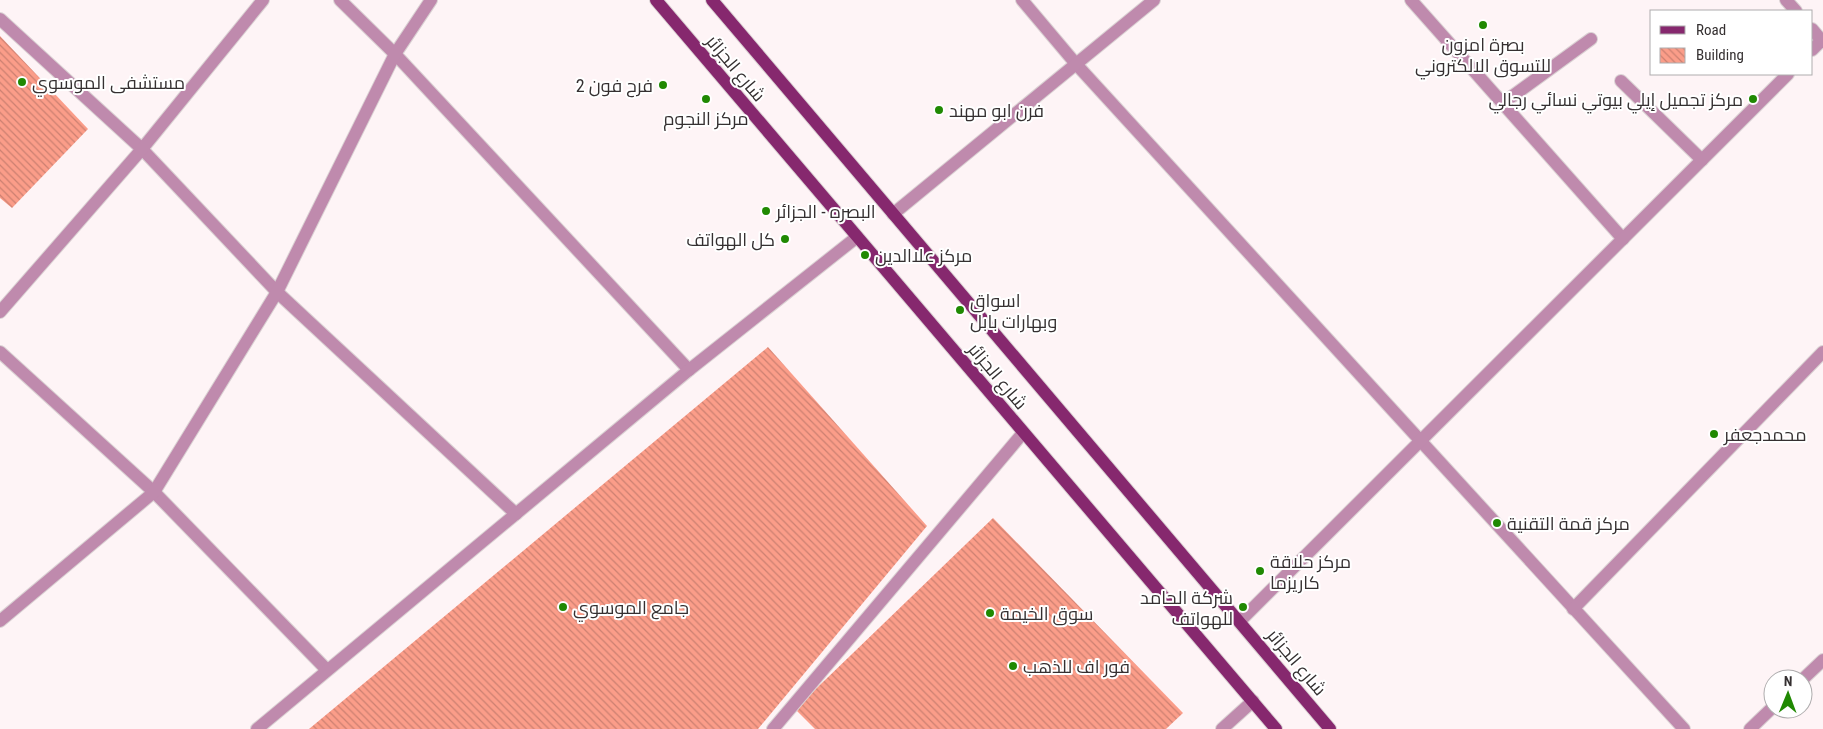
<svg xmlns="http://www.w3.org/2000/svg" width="1823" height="729" viewBox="0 0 1823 729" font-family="'Roboto Condensed',Cairo,sans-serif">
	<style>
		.building { fill: url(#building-back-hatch) }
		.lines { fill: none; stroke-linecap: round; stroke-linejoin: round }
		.service-casing { stroke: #dad1d3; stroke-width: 14 }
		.minor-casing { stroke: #dad1d3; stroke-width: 14 }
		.tertiary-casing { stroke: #dad1d3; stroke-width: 14 }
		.primary-casing { stroke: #dad1d3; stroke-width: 14 }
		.service { stroke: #bf8aad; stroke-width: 12 }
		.minor { stroke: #bf8aad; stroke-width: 12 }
		.tertiary { stroke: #bf8aad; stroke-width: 12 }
		.primary { stroke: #86286e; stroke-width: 12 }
		.poi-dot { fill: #208902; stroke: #fff; stroke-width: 2 }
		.labels { text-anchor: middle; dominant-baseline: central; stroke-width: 4; stroke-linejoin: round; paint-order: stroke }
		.poi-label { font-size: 18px; fill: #353031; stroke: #fff; text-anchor: start }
		.street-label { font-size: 18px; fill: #353031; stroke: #fff }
	</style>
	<defs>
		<pattern id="building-back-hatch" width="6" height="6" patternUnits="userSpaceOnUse" patternTransform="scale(1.25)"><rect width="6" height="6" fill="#fb9d89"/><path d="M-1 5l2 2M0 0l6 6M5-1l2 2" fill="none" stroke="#cc8071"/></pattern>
	</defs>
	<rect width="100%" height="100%" fill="#fef4f6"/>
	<g class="building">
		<path d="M0,36L88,129L12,208L0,198Z"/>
		<path d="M768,347L927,526L758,729H309Z"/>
		<path d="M993,518L1183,713L1166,729H815L795,709Z"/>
	</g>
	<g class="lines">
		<defs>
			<g id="service">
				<path d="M1621,81L1702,160"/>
				<path d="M1503,103L1591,39"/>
			</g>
			<g id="minor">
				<path d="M340,0L395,54L689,370"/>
				<path d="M1022,0L1076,64L1684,729"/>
				<path d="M1411,0L1623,239"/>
				<path d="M0,19L142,149L277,292L516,514"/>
				<path d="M1812,50L1823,39"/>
				<path d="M0,312L142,149L263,0"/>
				<path d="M0,352L154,492L327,670"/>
				<path d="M1573,609L1823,352"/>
				<path d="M0,621L154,492L277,292L395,54L431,0"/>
				<path d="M1240,621L1788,74"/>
				<path d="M1803,679L1823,660"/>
				<path d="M773,729L1023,433"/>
				<path d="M1222,729L1253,701"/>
				<path d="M1750,729L1773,707"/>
			</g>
			<g id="tertiary">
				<path d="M1786,0L1796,11"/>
				<path d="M1812,29L1823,42"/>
				<path d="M893,214L1154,0"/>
				<path d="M257,729L689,370L857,237"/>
			</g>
			<g id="primary">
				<path d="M656,0L1276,729"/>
				<path d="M712,0L1330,729"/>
			</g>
		</defs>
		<use href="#service" class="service-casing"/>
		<use href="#minor" class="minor-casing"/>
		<use href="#tertiary" class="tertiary-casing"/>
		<use href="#primary" class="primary-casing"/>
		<use href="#service" class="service"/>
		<use href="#minor" class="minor"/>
		<use href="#tertiary" class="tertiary"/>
		<use href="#primary" class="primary"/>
	</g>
	<g class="poi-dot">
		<circle cx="1483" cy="25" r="5"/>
		<circle cx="22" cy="82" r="5"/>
		<circle cx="663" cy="85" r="5"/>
		<circle cx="706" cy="99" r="5"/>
		<circle cx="1753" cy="99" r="5"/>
		<circle cx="939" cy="110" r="5"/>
		<circle cx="766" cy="211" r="5"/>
		<circle cx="785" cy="239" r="5"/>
		<circle cx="865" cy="255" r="5"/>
		<circle cx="960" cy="310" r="5"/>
		<circle cx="1714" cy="434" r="5"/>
		<circle cx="1497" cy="523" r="5"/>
		<circle cx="1260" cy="571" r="5"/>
		<circle cx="563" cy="607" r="5"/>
		<circle cx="1243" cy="607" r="5"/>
		<circle cx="990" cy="613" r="5"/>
		<circle cx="1013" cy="666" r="5"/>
	</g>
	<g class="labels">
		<g class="poi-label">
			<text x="1483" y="44" text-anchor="middle">بصرة امزون<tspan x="1483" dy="21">للتسوق الالكتروني</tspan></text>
			<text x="32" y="82">مستشفى الموسوي</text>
			<text x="653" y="85" text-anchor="end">فرح فون 2</text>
			<text x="1743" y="99" text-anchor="end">مركز تجميل إيلي بيوتي نسائي رجالي</text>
			<text x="949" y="110">فرن ابو مهند</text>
			<text x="706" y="118" text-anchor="middle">مركز النجوم</text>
			<text x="776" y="211">البصره - الجزائر</text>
			<text x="775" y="239" text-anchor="end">كل الهواتف</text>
			<text x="875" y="255">مركز علاالدين</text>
			<text x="970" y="300">اسواق<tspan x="970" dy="21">وبهارات بابل</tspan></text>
			<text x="1724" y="434">محمدجعفر</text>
			<text x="1507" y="523">مركز قمة التقنية</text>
			<text x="1270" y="561">مركز حلاقة<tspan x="1270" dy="21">كاريزما</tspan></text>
			<text x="1233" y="597" text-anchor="end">شركة الحامد<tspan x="1233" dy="21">للهواتف</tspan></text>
			<text x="573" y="607">جامع الموسوي</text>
			<text x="1000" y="613">سوق الخيمة</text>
			<text x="1023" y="666">فور اف للذهب</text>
		</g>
		<g class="street-label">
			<text transform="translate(736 68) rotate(50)">شارع الجزائر</text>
			<text transform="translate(998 376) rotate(50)">شارع الجزائر</text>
			<text transform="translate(1297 662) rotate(50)">شارع الجزائر</text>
		</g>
	</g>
	<rect x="1650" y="10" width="162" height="65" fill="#ffffff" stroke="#aeacad"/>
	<rect x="1660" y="26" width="25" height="8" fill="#86286e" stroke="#aeacad"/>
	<text x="1696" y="35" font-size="15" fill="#353031">Road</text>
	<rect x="1660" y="48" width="25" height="15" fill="url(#building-back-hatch)" stroke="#aeacad"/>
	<text x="1696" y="60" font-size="15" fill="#353031">Building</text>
	<g transform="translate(1788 694) rotate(1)"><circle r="24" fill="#ffffff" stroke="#aeacad"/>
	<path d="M0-4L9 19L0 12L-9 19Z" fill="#208902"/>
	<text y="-8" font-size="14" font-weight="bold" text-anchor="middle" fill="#353031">N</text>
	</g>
</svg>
